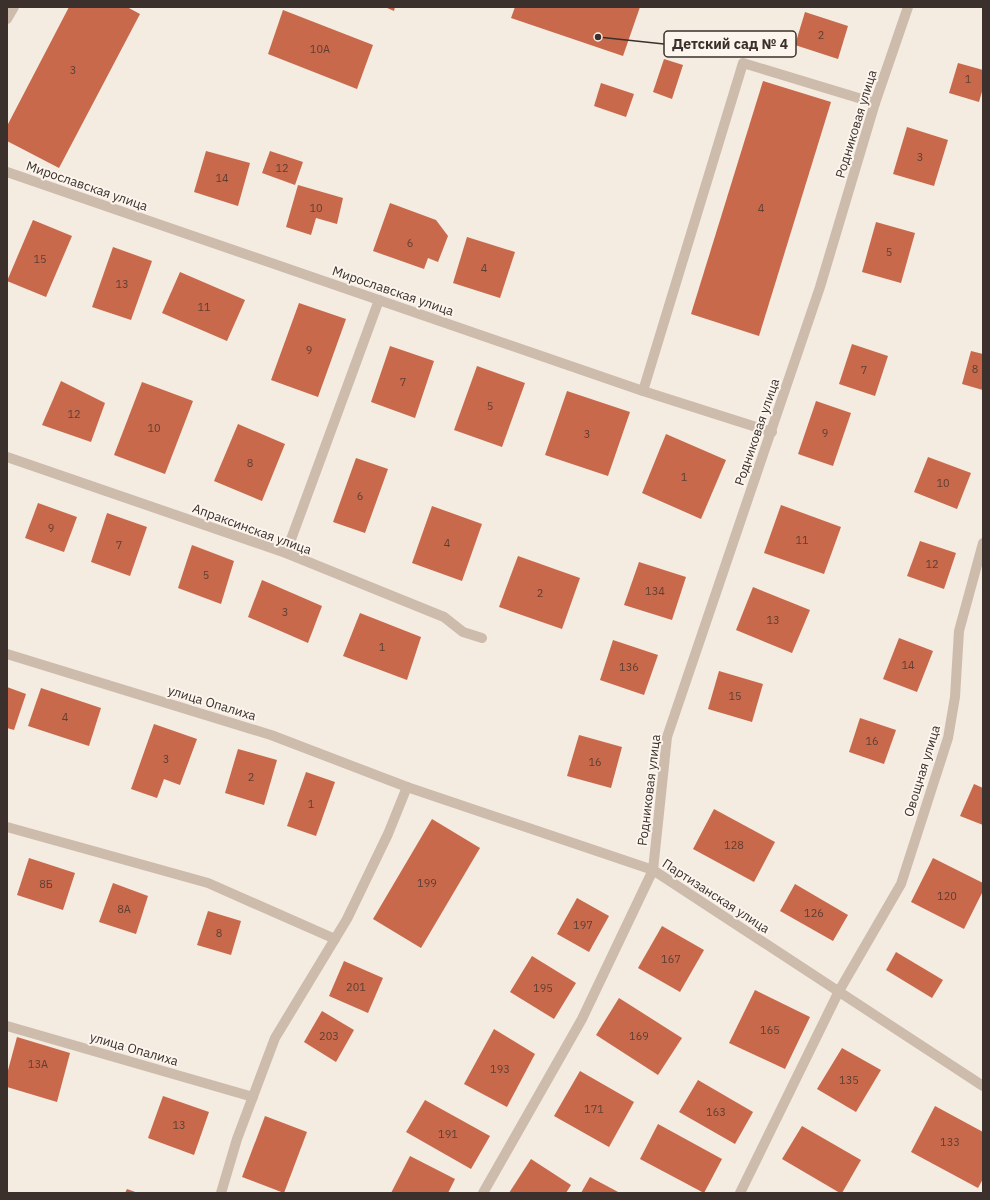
<svg xmlns="http://www.w3.org/2000/svg" width="990" height="1200" viewBox="0 0 990 1200" font-family="'IBM Plex Sans',sans-serif">
	<style>
		.building { fill: #c8694b }
		.lines { fill: none; stroke-linecap: round; stroke-linejoin: round }
		.minor { stroke: #cdbbac; stroke-width: 10 }
		.labels { text-anchor: middle; dominant-baseline: central; stroke-width: 4; stroke-linejoin: round; paint-order: stroke }
		.number-label { font-size: 11px; fill: #5e3e33 }
		.street-label { font-size: 13px; fill: #3b302b; stroke: #fbf5ee }
		.leader { fill: none; stroke: #3b302b; stroke-width: 1.5 }
		.callout-dot { fill: #3b302b; stroke: #fbf5ee; stroke-width: 1.5 }
		.callout { fill: #fbf5ee; stroke: #3b302b; stroke-width: 1.5 }
		.callout-label { font-size: 14px; text-anchor: middle; font-weight: bold; fill: #3b302b }
	</style>
	<rect width="100%" height="100%" fill="#f4ebe1"/>
	<g class="building">
		<path d="M69,7H127L140,14L59,168L7,141V126Z"/>
		<path d="M385,7H395L394,11Z"/>
		<path d="M515,7H640L623,56L511,18Z"/>
		<path d="M283,10L373,45L357,89L268,54Z"/>
		<path d="M805,12L848,26L838,59L795,45Z"/>
		<path d="M664,59L683,65L672,99L653,92Z"/>
		<path d="M958,63L983,70V88L979,102L949,93Z"/>
		<path d="M763,81L831,102L759,336L691,314Z"/>
		<path d="M601,83L634,94L626,117L594,106Z"/>
		<path d="M907,127L948,140L934,186L893,174Z"/>
		<path d="M206,151L250,163L238,206L194,192Z"/>
		<path d="M270,151L303,162L295,185L262,173Z"/>
		<path d="M298,185L343,198L337,224L316,218L311,235L286,227Z"/>
		<path d="M390,203L436,220L448,236L438,262L428,258L424,269L373,251Z"/>
		<path d="M33,220L72,236L46,297L7,281Z"/>
		<path d="M876,222L915,233L901,283L862,272Z"/>
		<path d="M467,237L515,252L500,298L453,283Z"/>
		<path d="M113,247L152,261L131,320L92,307Z"/>
		<path d="M180,272L245,300L227,341L162,313Z"/>
		<path d="M299,303L346,319L318,397L271,380Z"/>
		<path d="M852,344L888,356L875,396L839,384Z"/>
		<path d="M390,346L434,361L415,418L371,402Z"/>
		<path d="M971,351L983,354V390L962,384Z"/>
		<path d="M477,366L525,383L502,447L454,430Z"/>
		<path d="M61,381L105,403L91,442L42,425Z"/>
		<path d="M142,382L193,401L165,474L114,455Z"/>
		<path d="M567,391L630,412L608,476L545,455Z"/>
		<path d="M816,401L851,413L833,466L798,454Z"/>
		<path d="M238,424L285,444L262,501L214,481Z"/>
		<path d="M666,434L726,460L701,519L642,493Z"/>
		<path d="M928,457L971,473L957,509L914,492Z"/>
		<path d="M356,458L388,469L365,533L333,522Z"/>
		<path d="M38,503L77,517L64,552L25,538Z"/>
		<path d="M781,505L841,527L824,574L764,553Z"/>
		<path d="M432,506L482,524L462,581L412,563Z"/>
		<path d="M107,513L147,527L130,576L91,562Z"/>
		<path d="M920,541L956,553L944,589L907,576Z"/>
		<path d="M192,545L234,561L221,604L178,588Z"/>
		<path d="M518,556L580,578L562,629L499,607Z"/>
		<path d="M639,562L686,577L672,620L624,605Z"/>
		<path d="M262,580L322,606L308,643L248,617Z"/>
		<path d="M753,587L810,610L792,653L736,630Z"/>
		<path d="M360,613L421,637L407,680L343,656Z"/>
		<path d="M899,638L933,651L917,692L883,679Z"/>
		<path d="M613,640L658,655L644,695L600,680Z"/>
		<path d="M719,671L763,684L752,722L708,709Z"/>
		<path d="M7,687L26,694L14,730L7,728Z"/>
		<path d="M41,688L101,708L89,746L28,726Z"/>
		<path d="M860,718L896,730L884,764L849,752Z"/>
		<path d="M154,724L197,739L180,785L164,779L157,798L131,789Z"/>
		<path d="M579,735L622,747L611,788L567,776Z"/>
		<path d="M238,749L277,760L264,805L225,793Z"/>
		<path d="M306,772L335,782L316,836L287,826Z"/>
		<path d="M974,784L983,788V825L960,816Z"/>
		<path d="M714,809L775,842L754,882L693,849Z"/>
		<path d="M432,819L480,848L421,948L373,919Z"/>
		<path d="M29,858L75,873L63,910L17,895Z"/>
		<path d="M933,858L983,883V891L964,929L911,902Z"/>
		<path d="M113,883L148,896L136,934L99,922Z"/>
		<path d="M795,884L848,915L833,941L780,911Z"/>
		<path d="M577,898L609,916L589,952L557,934Z"/>
		<path d="M208,911L241,921L231,955L197,945Z"/>
		<path d="M662,926L704,950L680,992L638,968Z"/>
		<path d="M896,952L943,980L932,998L886,970Z"/>
		<path d="M532,956L576,983L554,1019L510,992Z"/>
		<path d="M344,961L383,978L368,1013L329,996Z"/>
		<path d="M755,990L810,1017L785,1069L729,1043Z"/>
		<path d="M619,998L682,1038L658,1075L596,1035Z"/>
		<path d="M322,1011L354,1030L336,1062L304,1042Z"/>
		<path d="M494,1029L535,1054L507,1107L464,1084Z"/>
		<path d="M17,1037L70,1053L57,1102L7,1087V1074Z"/>
		<path d="M842,1048L881,1070L856,1112L817,1089Z"/>
		<path d="M580,1071L634,1102L609,1147L554,1116Z"/>
		<path d="M698,1080L753,1112L735,1144L679,1112Z"/>
		<path d="M163,1096L209,1112L194,1155L148,1138Z"/>
		<path d="M425,1100L490,1136L471,1169L406,1132Z"/>
		<path d="M935,1106L983,1132V1179L978,1188L911,1152Z"/>
		<path d="M265,1116L307,1132L284,1193L242,1177Z"/>
		<path d="M658,1124L722,1159L704,1193L640,1159Z"/>
		<path d="M802,1126L861,1160L842,1193H840L782,1159Z"/>
		<path d="M410,1156L455,1179L448,1193H391Z"/>
		<path d="M531,1159L571,1185L566,1193H509Z"/>
		<path d="M590,1177L620,1193H581Z"/>
		<path d="M127,1189L138,1193H125Z"/>
	</g>
	<g class="lines">
		<g class="minor">
			<path d="M7,19L14,7"/>
			<path d="M7,172L643,391L772,432"/>
			<path d="M643,391L743,63L875,103"/>
			<path d="M7,457L286,553L444,617L463,632L482,638"/>
			<path d="M286,553L379,300"/>
			<path d="M7,654L271,735L407,787L653,870L983,1086"/>
			<path d="M7,827L208,883L335,939"/>
			<path d="M7,1026L253,1097"/>
			<path d="M221,1193L237,1139L275,1038L347,919L388,834L407,787"/>
			<path d="M483,1193L582,1019L653,870L667,737L820,287L875,103L908,7"/>
			<path d="M740,1193L839,991L901,884L948,738L955,697L959,631L983,543"/>
		</g>
	</g>
	<g class="labels">
		<g class="number-label">
			<text x="821" y="35">2</text>
			<text x="320" y="49">10А</text>
			<text x="73" y="70">3</text>
			<text x="968" y="79">1</text>
			<text x="920" y="157">3</text>
			<text x="282" y="168">12</text>
			<text x="222" y="178">14</text>
			<text x="316" y="208">10</text>
			<text x="761" y="208">4</text>
			<text x="410" y="243">6</text>
			<text x="889" y="252">5</text>
			<text x="40" y="259">15</text>
			<text x="484" y="268">4</text>
			<text x="122" y="284">13</text>
			<text x="204" y="307">11</text>
			<text x="309" y="350">9</text>
			<text x="975" y="369">8</text>
			<text x="864" y="370">7</text>
			<text x="403" y="382">7</text>
			<text x="490" y="406">5</text>
			<text x="74" y="414">12</text>
			<text x="154" y="428">10</text>
			<text x="825" y="433">9</text>
			<text x="587" y="434">3</text>
			<text x="250" y="463">8</text>
			<text x="684" y="477">1</text>
			<text x="943" y="483">10</text>
			<text x="360" y="496">6</text>
			<text x="51" y="528">9</text>
			<text x="802" y="540">11</text>
			<text x="447" y="543">4</text>
			<text x="119" y="545">7</text>
			<text x="932" y="564">12</text>
			<text x="206" y="575">5</text>
			<text x="655" y="591">134</text>
			<text x="540" y="593">2</text>
			<text x="285" y="612">3</text>
			<text x="773" y="620">13</text>
			<text x="382" y="647">1</text>
			<text x="908" y="665">14</text>
			<text x="629" y="667">136</text>
			<text x="735" y="696">15</text>
			<text x="65" y="717">4</text>
			<text x="872" y="741">16</text>
			<text x="166" y="759">3</text>
			<text x="595" y="762">16</text>
			<text x="251" y="777">2</text>
			<text x="311" y="804">1</text>
			<text x="734" y="845">128</text>
			<text x="427" y="883">199</text>
			<text x="46" y="884">8Б</text>
			<text x="947" y="896">120</text>
			<text x="124" y="909">8А</text>
			<text x="814" y="913">126</text>
			<text x="583" y="925">197</text>
			<text x="219" y="933">8</text>
			<text x="671" y="959">167</text>
			<text x="356" y="987">201</text>
			<text x="543" y="988">195</text>
			<text x="770" y="1030">165</text>
			<text x="329" y="1036">203</text>
			<text x="639" y="1036">169</text>
			<text x="38" y="1064">13А</text>
			<text x="500" y="1069">193</text>
			<text x="849" y="1080">135</text>
			<text x="594" y="1109">171</text>
			<text x="716" y="1112">163</text>
			<text x="179" y="1125">13</text>
			<text x="448" y="1134">191</text>
			<text x="950" y="1142">133</text>
		</g>
		<g class="street-label">
			<text transform="translate(856 124) rotate(-73)">Родниковая улица</text>
			<text transform="translate(87 186) rotate(19)">Мирославская улица</text>
			<text transform="translate(393 291) rotate(19)">Мирославская улица</text>
			<text transform="translate(757 432) rotate(-71)">Родниковая улица</text>
			<text transform="translate(252 529) rotate(20)">Апраксинская улица</text>
			<text transform="translate(212 703) rotate(17)">улица Опалиха</text>
			<text transform="translate(922 771) rotate(-73)">Овощная улица</text>
			<text transform="translate(649 790) rotate(-83)">Родниковая улица</text>
			<text transform="translate(716 896) rotate(33)">Партизанская улица</text>
			<text transform="translate(134 1049) rotate(16)">улица Опалиха</text>
		</g>
	</g>
	<path class="leader" d="M598 37L664 44"/>
	<circle class="callout-dot" cx="598" cy="37" r="4"/>
	<rect class="callout" x="664" y="31" width="132" height="26" rx="4"/>
	<g class="callout-label">
		<text x="730" y="49">Детский сад № 4</text>
	</g>
	<rect width="990" height="1200" fill="none" stroke="#3b302b" stroke-width="16"/>
</svg>
